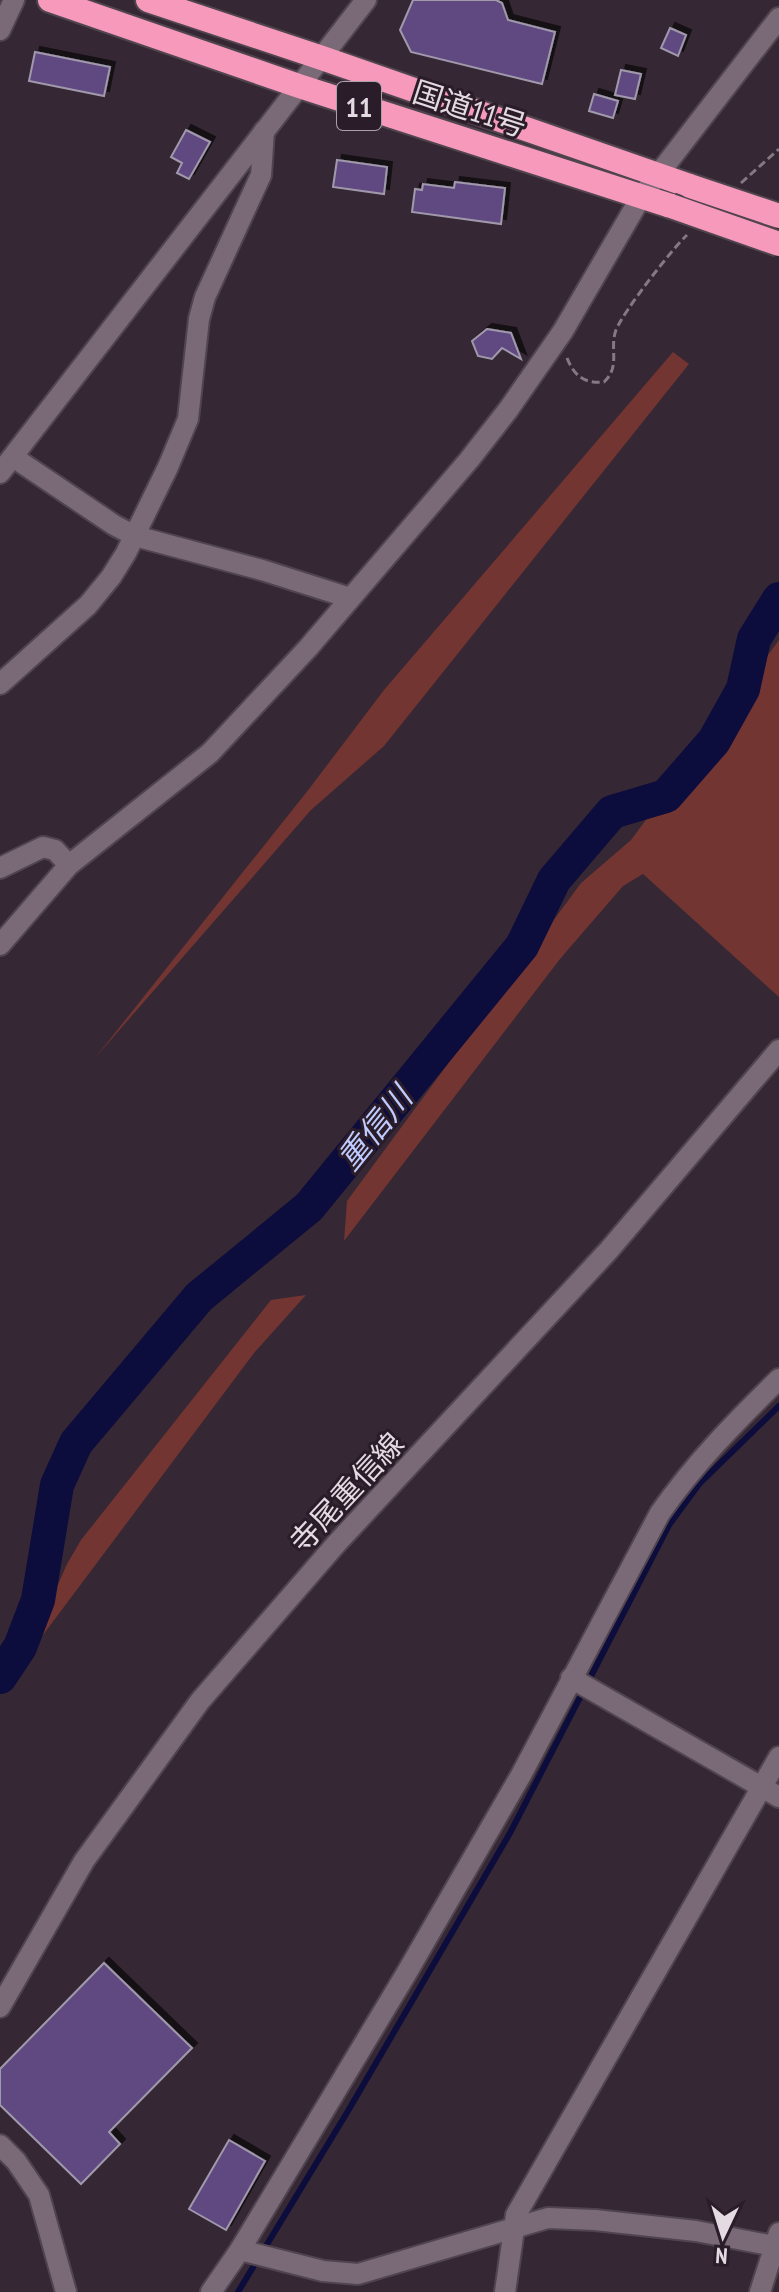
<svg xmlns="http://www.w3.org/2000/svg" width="779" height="2292" viewBox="0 0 779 2292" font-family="'PT Sans Narrow','Noto Sans JP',sans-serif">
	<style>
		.green { fill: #733532 }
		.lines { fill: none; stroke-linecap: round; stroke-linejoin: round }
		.stream { stroke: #0c0c3d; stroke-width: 6 }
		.river { stroke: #0c0c3d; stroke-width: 34 }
		.building { fill: #604980; stroke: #a099ac; stroke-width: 2; filter: url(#shadow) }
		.street-casing { stroke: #50454f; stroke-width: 24 }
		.secondary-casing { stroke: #50454f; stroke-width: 24 }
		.highway-casing { stroke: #50454f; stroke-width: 28 }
		.path { stroke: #857983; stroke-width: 3; stroke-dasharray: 8 4; stroke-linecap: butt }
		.street { stroke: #7a6a78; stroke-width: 20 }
		.secondary { stroke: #7a6a78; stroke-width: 20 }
		.highway { stroke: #f799ba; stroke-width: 24 }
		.highway-bridge-casing { stroke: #50454f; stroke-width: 28; stroke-linecap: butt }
		.highway-bridge { stroke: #f799ba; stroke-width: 24 }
		.labels { text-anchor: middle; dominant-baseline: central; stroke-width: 6; stroke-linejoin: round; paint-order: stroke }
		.shield { fill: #2a1d29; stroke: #aca1aa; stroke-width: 2 }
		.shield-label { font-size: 28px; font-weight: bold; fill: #e4dae2 }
		.street-label { font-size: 30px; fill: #e4dae2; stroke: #2a1d29 }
		.water-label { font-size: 32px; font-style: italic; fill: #bfcbfe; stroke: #2a1d29 }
	</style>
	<defs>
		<filter id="shadow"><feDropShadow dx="5" dy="-5" stdDeviation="0" flood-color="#0009"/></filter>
	</defs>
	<rect width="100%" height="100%" fill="#352733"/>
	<g class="green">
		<path d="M673,352L689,364L384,746L311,810L95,1058L309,789L384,690Z"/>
		<path d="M779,640V997L643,874L623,886L560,959L344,1241L347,1201L581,883L631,840Z"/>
		<path d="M306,1295L254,1353L25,1659L67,1564L81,1540L271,1300Z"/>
	</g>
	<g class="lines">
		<path class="stream" d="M238,2292L348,2111L510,1833L669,1525L700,1483L779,1406"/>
		<path class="river" d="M0,1677L20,1647L38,1600L57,1485L76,1443L199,1297L309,1207L522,946L554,880L612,812L666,796L714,741L743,689L754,639L779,599"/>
	</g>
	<g class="building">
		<path d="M413,0H496L502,3L508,20L555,32L542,84L411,52L400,30Z"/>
		<path d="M670,28L686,35L678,56L661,48Z"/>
		<path d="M35,52L110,67L104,96L29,81Z"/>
		<path d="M621,70L641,74L635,99L615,95Z"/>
		<path d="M594,94L618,101L613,118L589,111Z"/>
		<path d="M186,130L210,142L189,179L177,173L182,163L171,157Z"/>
		<path d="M337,160L387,167L384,194L333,187Z"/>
		<path d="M455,182L505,188L501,224L412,212L415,189L422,190L423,184L454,188Z"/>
		<path d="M487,329L511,333L521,359L502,348L492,359L478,356L472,341Z"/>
		<path d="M104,1963L192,2048L109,2132L120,2144L81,2184L0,2105V2069Z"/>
		<path d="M229,2140L265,2161L226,2230L189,2209Z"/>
	</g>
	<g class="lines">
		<defs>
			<g id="street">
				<path d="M0,30L14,0"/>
				<path d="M13,457L114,525L135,536L262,570L350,598"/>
				<path d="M0,684L88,605L111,577L126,553L168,467L188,419L199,319L205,297L261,175L264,131"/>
				<path d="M0,868L43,847L55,850L69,865"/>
				<path d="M0,945L69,865L210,753L308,648L469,460L508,410L563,331L641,197L779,18"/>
				<path d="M571,1678L779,1797"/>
				<path d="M0,2145L16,2161L39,2195L66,2292"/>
				<path d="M240,2250L323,2271L358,2274L548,2218L595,2220L696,2231L779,2247"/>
				<path d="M211,2292L240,2250L406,1974L521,1775L660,1513C695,1463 735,1422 779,1379"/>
				<path d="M505,2292L516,2215L779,1757"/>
				<path d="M760,2292L779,2233"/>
			</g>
			<g id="secondary">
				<path d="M0,473L366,0"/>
				<path d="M0,2007L84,1861L200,1701L337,1543L609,1250L779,1050"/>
			</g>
			<g id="highway">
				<path d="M50,0L299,86L671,206"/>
				<path d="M148,0L322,58L690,186"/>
			</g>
		</defs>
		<use href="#street" class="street-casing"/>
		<use href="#secondary" class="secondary-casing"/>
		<use href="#highway" class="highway-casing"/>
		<g class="path">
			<path d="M741,183L779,149"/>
			<path d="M567,358C574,376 585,384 604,382C621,366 609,349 616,330C623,312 672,249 687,235"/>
		</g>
		<use href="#street" class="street"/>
		<use href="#secondary" class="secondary"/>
		<use href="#highway" class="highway"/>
		<defs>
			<g id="highway-bridge">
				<path d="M690,186L779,216"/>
				<path d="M671,206L779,244"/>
			</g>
		</defs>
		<use href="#highway-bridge" class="highway-bridge-casing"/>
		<use href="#highway-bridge" class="highway-bridge"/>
	</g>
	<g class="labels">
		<rect class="shield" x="337" y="82" width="44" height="48" rx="6"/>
		<g class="shield-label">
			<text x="359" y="106">11</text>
		</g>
		<g class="street-label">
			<text transform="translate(470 108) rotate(18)">国道11号</text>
			<text transform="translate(346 1492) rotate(-47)">寺尾重信線</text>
		</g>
		<g class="water-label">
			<text transform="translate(374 1128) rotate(-51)">重信川</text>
		</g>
	</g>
	<g transform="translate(723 2236) rotate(184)" stroke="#2a1d29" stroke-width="6" paint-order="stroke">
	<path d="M0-6L14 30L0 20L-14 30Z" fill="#e4dae2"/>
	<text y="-12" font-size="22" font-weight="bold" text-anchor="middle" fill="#e4dae2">N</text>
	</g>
</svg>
